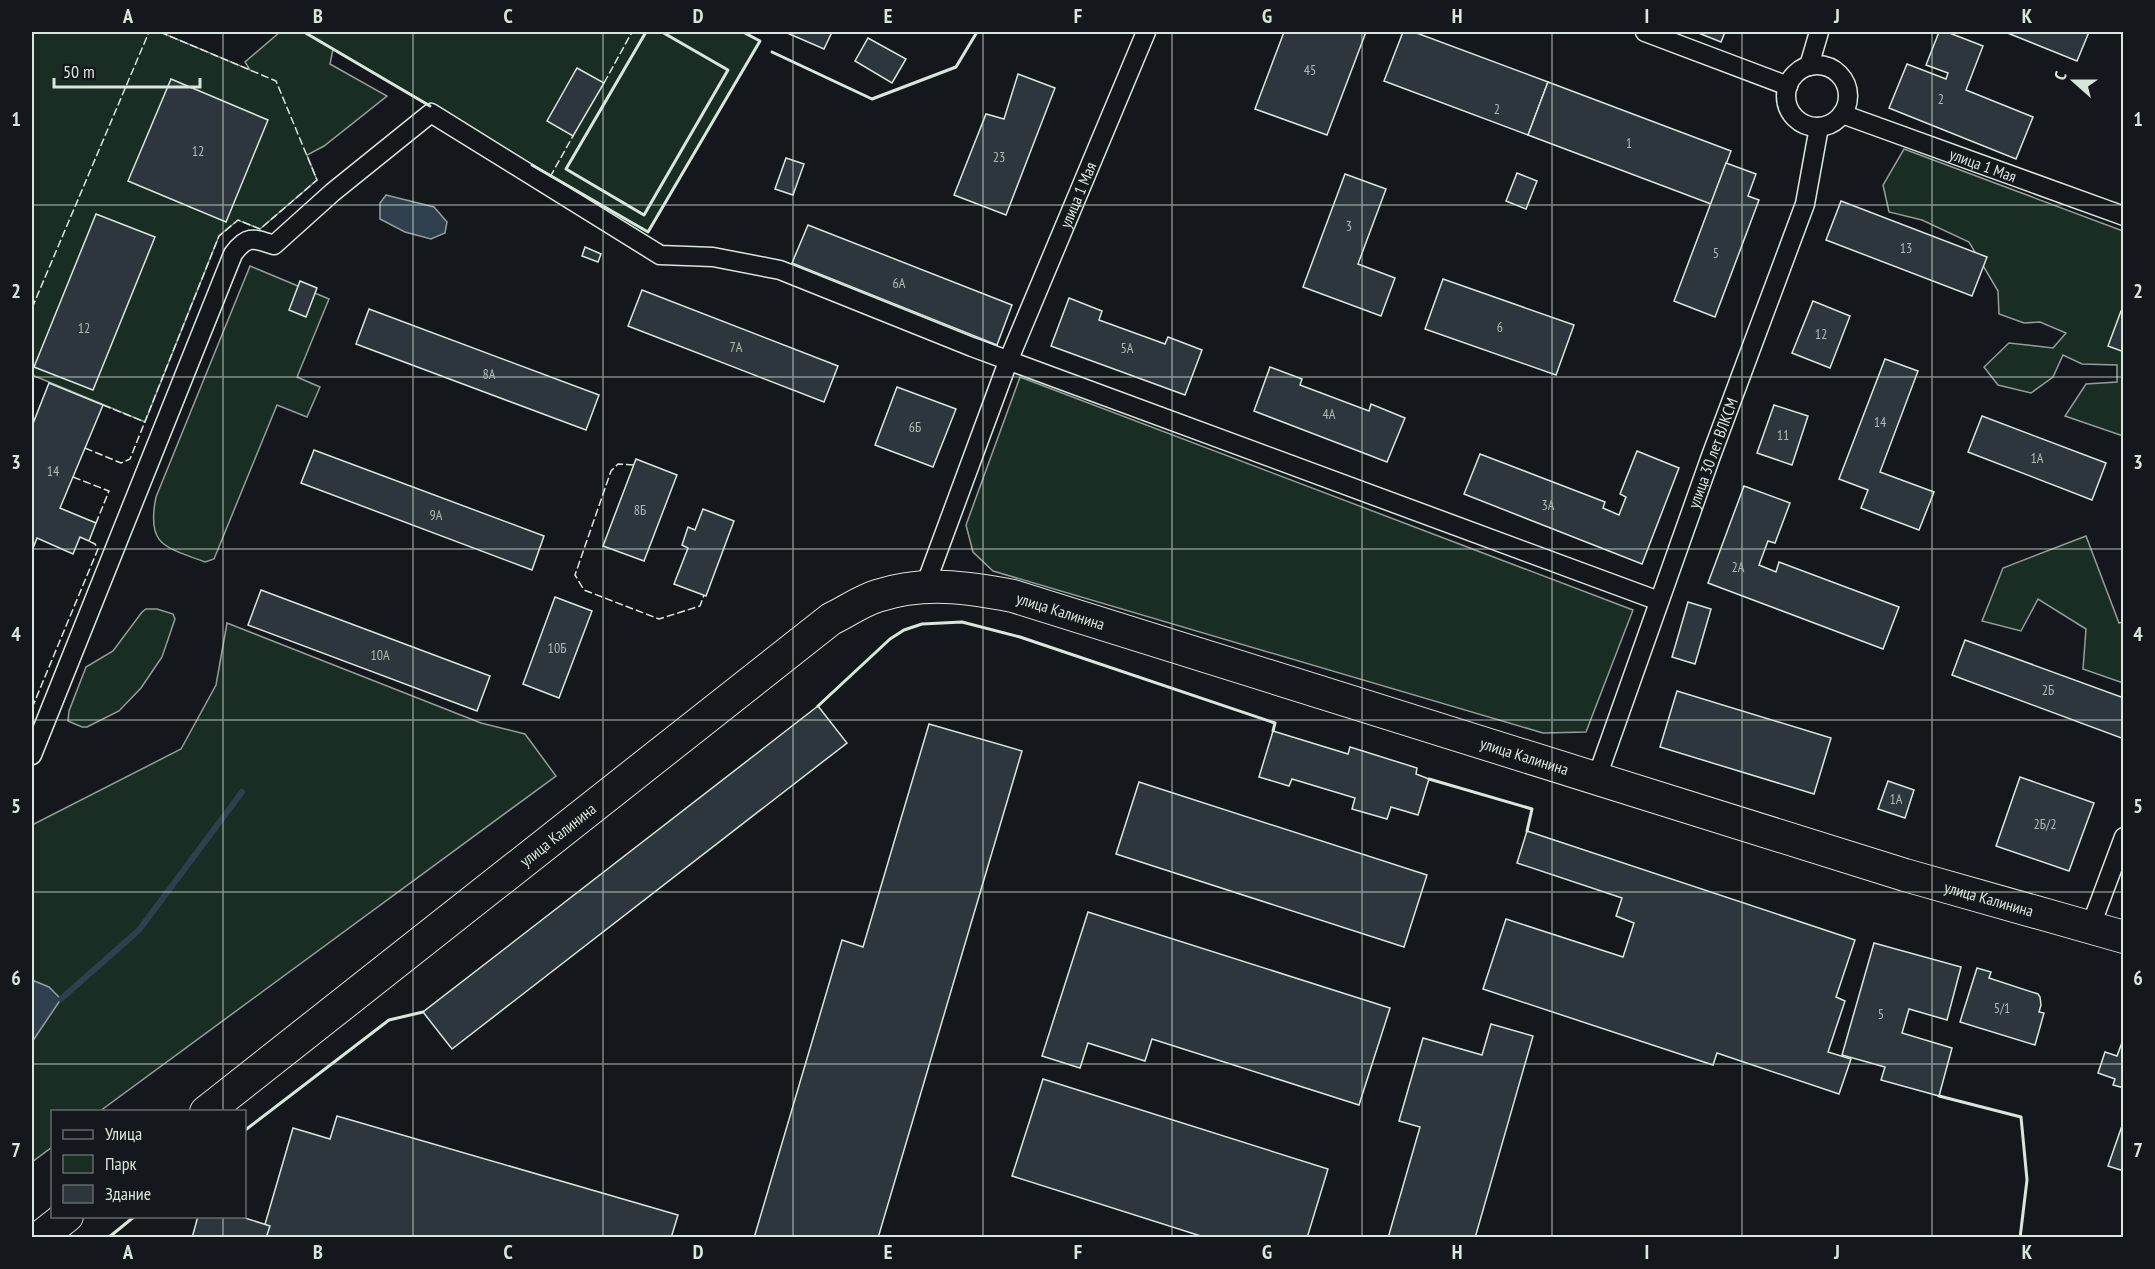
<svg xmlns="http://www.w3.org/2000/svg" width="2155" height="1269" viewBox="0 0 2155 1269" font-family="'PT Sans Narrow',sans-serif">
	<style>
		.green { fill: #1a2d24; stroke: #939e99; stroke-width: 1.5 }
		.water { fill: #2f3f4d; stroke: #939e99; stroke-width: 1.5 }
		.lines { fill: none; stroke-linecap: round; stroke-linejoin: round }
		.stream { stroke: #2f3f4d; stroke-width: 6 }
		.building { fill: #2c363c; stroke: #d8e6dc; stroke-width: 1.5 }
		.street-casing { stroke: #d8e6dc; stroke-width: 21 }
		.highway-casing { stroke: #d8e6dc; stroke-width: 34 }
		.street { stroke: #14181c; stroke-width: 18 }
		.highway { stroke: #14181c; stroke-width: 32 }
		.fence { stroke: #d8e6dc; stroke-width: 1.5; stroke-dasharray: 8 3; stroke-linecap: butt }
		.wall { stroke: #d8e6dc; stroke-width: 3 }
		.grid { fill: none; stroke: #d8e6dc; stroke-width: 1.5; stroke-opacity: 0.55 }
		.labels { text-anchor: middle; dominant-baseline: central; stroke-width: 4.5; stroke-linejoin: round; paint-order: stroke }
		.number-label { font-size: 14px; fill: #adbab4 }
		.street-label { font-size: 16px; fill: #d8e6dc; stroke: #14181c }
		.neatline { fill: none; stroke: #d8e6dc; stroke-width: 2 }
		.grid-label { font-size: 20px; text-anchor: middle; font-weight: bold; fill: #d8e6dc }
	</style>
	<rect width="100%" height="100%" fill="#14181c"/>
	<g class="green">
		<path d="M32,32H160L250,70L245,62L280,32H742L760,41L648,232L333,49L330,64L387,96L324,146L307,155L317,180L260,229L238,220L219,236L145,422L32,375Z"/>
		<path d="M1904,149L2123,231V436L2065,416L2086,384L2117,382V365L2082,364L2063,355L2053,377L2031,393L1998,385L1984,367L2009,343L2053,348L2066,333L2040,322L2024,323L1999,314L1998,291L1969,242L1922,220L1889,212L1883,185Z"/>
		<path d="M250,266L329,299L297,377L320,387L307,417L277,405L214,559L205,562C165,547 146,546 156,497Z"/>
		<path d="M1020,377L1633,610L1586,732L1543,733L993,571L973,552L966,525Z"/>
		<path d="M2086,536L2119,623L2123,622V683L2083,669L2086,629L2038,599L2021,631L1982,621L2003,568Z"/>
		<path d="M146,609H157L173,614L175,619L162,657L141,688L119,711L87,727H82L68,721L69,711L86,667L113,651L142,612Z"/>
		<path d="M227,623L481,723L525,734L556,776L100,1111L52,1112V1147L32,1162V825L181,749L216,685Z"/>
	</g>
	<g class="water">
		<path d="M386,195L434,207L447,222L445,233L431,239L405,232L380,219V203Z"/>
		<path d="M32,980L49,987L61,999L32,1042Z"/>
	</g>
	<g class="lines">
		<path class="stream" d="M61,999L139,930L242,792"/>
	</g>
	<g class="building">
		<path d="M785,32H832L824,49Z"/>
		<path d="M1284,32H1366L1327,135L1255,109Z"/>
		<path d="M1403,32H1414L1548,82L1528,135L1384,81Z"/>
		<path d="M1696,32H1725L1721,42Z"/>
		<path d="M1939,32H1947L1983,46L1966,90L2033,117L2016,159L1889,108L1907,64L1946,79L1948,73L1926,65Z"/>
		<path d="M2005,32H2089L2077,61Z"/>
		<path d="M868,38L906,59L892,83L855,61Z"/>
		<path d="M577,68L604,83L573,136L547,121Z"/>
		<path d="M1018,74L1055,88L1006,215L954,195L986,114L1004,119Z"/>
		<path d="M171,79L268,120L226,222L128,181Z"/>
		<path d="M1548,82L1731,151L1711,204L1528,135Z"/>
		<path d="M786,158L804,164L793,195L775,189Z"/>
		<path d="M1726,163L1756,174L1748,196L1759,200L1715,317L1674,301Z"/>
		<path d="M1517,173L1537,181L1526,209L1506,201Z"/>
		<path d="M1345,174L1386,189L1358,264L1395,278L1381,316L1303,287Z"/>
		<path d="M1841,201L1987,257L1972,296L1826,240Z"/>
		<path d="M96,214L155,237L93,390L34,367Z"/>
		<path d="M808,225L1012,305L997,345L792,263Z"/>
		<path d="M585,247L601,254L598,262L582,256Z"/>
		<path d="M1443,279L1574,325L1556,375L1425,329Z"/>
		<path d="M300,281L317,288L306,317L289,310Z"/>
		<path d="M642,290L838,366L824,402L628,326Z"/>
		<path d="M1069,298L1102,311L1099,320L1165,344L1168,337L1202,350L1185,395L1051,346Z"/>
		<path d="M1813,301L1850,316L1830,368L1792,353Z"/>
		<path d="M369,309L599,395L586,430L356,344Z"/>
		<path d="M2121,311H2124V352L2108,346Z"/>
		<path d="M1885,359L1918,371L1880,472L1934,492L1919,530L1861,508L1868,490L1839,479Z"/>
		<path d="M1270,367L1302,379L1300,385L1369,411L1371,404L1405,418L1387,462L1254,411Z"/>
		<path d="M49,383L103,405L60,508L96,523L89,541L80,537L73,554L37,538L32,551V426Z"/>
		<path d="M897,387L956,409L933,467L875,445Z"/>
		<path d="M1774,405L1808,416L1792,465L1757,453Z"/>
		<path d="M1982,416L2106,463L2092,500L1968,452Z"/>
		<path d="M314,450L544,536L532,570L301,483Z"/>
		<path d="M1637,451L1679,468L1642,564L1464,494L1480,454L1605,502L1603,508L1619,515L1626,497L1620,494Z"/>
		<path d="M636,459L677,475L644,561L603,546Z"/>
		<path d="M1744,486L1790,503L1775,543L1768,541L1759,565L1776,572L1779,562L1899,607L1883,649L1708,583Z"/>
		<path d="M703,509L734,521L706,596L674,584L688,548L682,545L688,527L695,530Z"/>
		<path d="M261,590L490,676L477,711L248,625Z"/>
		<path d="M555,597L592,611L559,698L523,684Z"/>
		<path d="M1688,602L1711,609L1695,664L1672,657Z"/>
		<path d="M1965,640L2124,698V739L1952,675Z"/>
		<path d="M1677,691L1831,738L1814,794L1660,747Z"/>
		<path d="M818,706L847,743L452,1049L423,1012Z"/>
		<path d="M929,724L1022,751L878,1238H754L842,940L863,947Z"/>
		<path d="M1273,731L1348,754L1350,747L1417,768L1416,774L1429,779L1418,815L1391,807L1387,819L1352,809L1355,798L1292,779L1289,786L1259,777Z"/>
		<path d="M2020,777L2094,803L2069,871L1996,846Z"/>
		<path d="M1888,781L1914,790L1905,818L1878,809Z"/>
		<path d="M1139,782L1427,875L1404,947L1116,854Z"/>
		<path d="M1527,831L1855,940L1836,997L1845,1001L1828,1052L1851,1059L1839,1094L1717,1053L1713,1065L1483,989L1506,919L1623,957L1634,923L1616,916L1622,898L1517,863Z"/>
		<path d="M1088,912L1390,1008L1359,1105L1152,1039L1145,1061L1088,1043L1080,1068L1042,1056Z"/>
		<path d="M1874,943L1961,967L1947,1020L1909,1009L1902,1033L1952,1048L1939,1096L1881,1080L1885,1067L1842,1055Z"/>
		<path d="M1977,968L1991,972L1989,978L2038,994L2040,997L2041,1005L2039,1012L2044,1013L2035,1045L1960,1022Z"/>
		<path d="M1491,1024L1533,1036L1475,1238H1388L1420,1127L1399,1121L1423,1038L1482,1055Z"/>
		<path d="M2124,1037V1088L2113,1085L2115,1079L2098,1073L2105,1052L2117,1056Z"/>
		<path d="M1043,1079L1328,1169L1307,1238H1207L1012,1176Z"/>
		<path d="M337,1116L678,1215L671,1238H261L293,1128L330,1139Z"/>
		<path d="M2124,1120V1171L2108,1166Z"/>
		<path d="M198,1216H239L270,1226L266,1238H192Z"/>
	</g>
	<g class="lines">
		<defs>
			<g id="street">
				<path d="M1645,32L1788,86"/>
				<circle cx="1817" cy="96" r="31"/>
				<path d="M1809,66L1819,32"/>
				<path id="s1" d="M1842,114L2124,216"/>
				<path id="s2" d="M925,586L1009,359L1146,32"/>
				<path d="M32,755L233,254C247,235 253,238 274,245L333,192L431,113L660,255L713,257L780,270L972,347L1659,601"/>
				<path id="s3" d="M1597,777L1711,456L1805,204L1819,127"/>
				<path d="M2090,928L2124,837"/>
			</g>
			<g id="highway">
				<path id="s4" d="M206,1112L831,619C846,612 861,601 877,596C924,581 966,587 1013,596L1905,875L2124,937"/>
				<path d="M39,1238L67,1216"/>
			</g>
		</defs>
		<use href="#street" class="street-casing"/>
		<use href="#highway" class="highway-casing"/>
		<use href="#street" class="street"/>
		<use href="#highway" class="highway"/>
		<g class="fence">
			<path d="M604,83L632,32"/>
			<path d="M550,177L573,136"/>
			<path d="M32,308L149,32"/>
			<path d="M103,405L145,422"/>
			<path d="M85,448L121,463L130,459L219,236L238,220L260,229L317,180L276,81L160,32"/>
			<path d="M634,465L618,464L611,471L575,575L584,590L659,619L700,606L704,595"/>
			<path d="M73,477L109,491L96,523"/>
			<path d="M32,708L98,549L95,544L89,541"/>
		</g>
		<g class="wall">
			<path d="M304,32L430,106"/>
			<path d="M646,32L566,169L644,215L728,70L662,32"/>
			<path d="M772,52L872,99L956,67L977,32"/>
			<path d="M532,165L648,232L760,41L743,32"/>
			<path d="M818,706L890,639L904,630L922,624L962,622L1020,637L1275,723L1273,731"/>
			<path d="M1429,779L1532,809L1527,831"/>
			<path d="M1939,1096L2021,1117L2027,1180L2020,1238"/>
			<path d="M244,1131L389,1020L423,1012"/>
			<path d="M108,1238L135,1216"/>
		</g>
	</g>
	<path class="grid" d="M223,32V1112M413,32V1238M603,32V1238M793,32V1238M983,32V1238M1172,32V1238M1362,32V1238M1552,32V1238M1742,32V1238M1932,32V1238M32,205H2124M32,377H2124M32,549H2124M32,720H2124M32,892H2124M32,1064H2124M223,1216V1238"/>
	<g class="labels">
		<g class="number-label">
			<text x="1310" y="70">45</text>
			<text x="1941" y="99">2</text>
			<text x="1497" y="109">2</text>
			<text x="1629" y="143">1</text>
			<text x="198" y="151">12</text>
			<text x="999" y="157">23</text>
			<text x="1349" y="226">3</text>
			<text x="1906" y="248">13</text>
			<text x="1716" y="253">5</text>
			<text x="899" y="283">6А</text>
			<text x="1500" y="327">6</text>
			<text x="84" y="328">12</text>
			<text x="1821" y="334">12</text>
			<text x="736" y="347">7А</text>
			<text x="1127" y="348">5А</text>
			<text x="489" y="374">8А</text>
			<text x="1329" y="414">4А</text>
			<text x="1880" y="422">14</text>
			<text x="915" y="427">6Б</text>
			<text x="1783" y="435">11</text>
			<text x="2037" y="458">1А</text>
			<text x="53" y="471">14</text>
			<text x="1548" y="505">3А</text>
			<text x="640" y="510">8Б</text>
			<text x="436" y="515">9А</text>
			<text x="1738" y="567">2А</text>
			<text x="557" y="648">10Б</text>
			<text x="380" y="655">10А</text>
			<text x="2048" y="690">2Б</text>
			<text x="1896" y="799">1А</text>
			<text x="2045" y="824">2Б/2</text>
			<text x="2002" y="1008">5/1</text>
			<text x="1881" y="1014">5</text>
		</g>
		<g class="street-label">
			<text stroke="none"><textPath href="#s1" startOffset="150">улица 1 Мая</textPath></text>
			<text stroke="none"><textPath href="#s2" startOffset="420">улица 1 Мая</textPath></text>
			<text stroke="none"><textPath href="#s3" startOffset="344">улица 30 лет ВЛКСМ</textPath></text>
			<text stroke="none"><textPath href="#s4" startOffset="1035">улица Калинина</textPath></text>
			<text stroke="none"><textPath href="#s4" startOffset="1521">улица Калинина</textPath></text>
			<text stroke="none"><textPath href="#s4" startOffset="448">улица Калинина</textPath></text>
			<text stroke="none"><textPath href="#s4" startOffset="2007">улица Калинина</textPath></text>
		</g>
	</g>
	<rect width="2155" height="1269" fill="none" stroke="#14181c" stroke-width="66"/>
	<rect x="51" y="1110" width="195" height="108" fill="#14181c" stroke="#626a69" stroke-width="1.5"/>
	<rect x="63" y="1130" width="30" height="9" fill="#14181c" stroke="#626a69" stroke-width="1.5"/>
	<text x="105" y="1140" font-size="18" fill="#d8e6dc">Улица</text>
	<rect x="63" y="1155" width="30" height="18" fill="#1a2d24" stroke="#626a69" stroke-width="1.5"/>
	<text x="105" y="1170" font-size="18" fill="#d8e6dc">Парк</text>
	<rect x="63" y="1185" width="30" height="18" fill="#2c363c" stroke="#626a69" stroke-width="1.5"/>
	<text x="105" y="1200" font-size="18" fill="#d8e6dc">Здание</text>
	<g transform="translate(2074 81) rotate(291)" stroke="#14181c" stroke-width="4.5" paint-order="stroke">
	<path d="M0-4.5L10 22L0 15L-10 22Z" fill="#d8e6dc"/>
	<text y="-9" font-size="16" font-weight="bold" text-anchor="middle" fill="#d8e6dc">С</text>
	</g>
	<path d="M54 78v9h146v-9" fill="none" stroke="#d8e6dc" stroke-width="3"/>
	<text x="63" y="78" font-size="18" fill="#d8e6dc" stroke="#14181c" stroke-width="4.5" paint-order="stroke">50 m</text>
	<rect x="33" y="33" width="2089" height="1203" class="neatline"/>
	<g class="grid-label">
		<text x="128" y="23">A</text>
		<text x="318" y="23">B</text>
		<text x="508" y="23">C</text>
		<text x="698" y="23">D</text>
		<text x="888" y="23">E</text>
		<text x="1078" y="23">F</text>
		<text x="1267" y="23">G</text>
		<text x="1457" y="23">H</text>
		<text x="1647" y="23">I</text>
		<text x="1837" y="23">J</text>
		<text x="2027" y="23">K</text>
		<text x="16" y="126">1</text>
		<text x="2138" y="126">1</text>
		<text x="16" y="298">2</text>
		<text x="2138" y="298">2</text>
		<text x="16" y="469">3</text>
		<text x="2138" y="469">3</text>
		<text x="16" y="641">4</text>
		<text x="2138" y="641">4</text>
		<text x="16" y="813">5</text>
		<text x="2138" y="813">5</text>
		<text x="16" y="985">6</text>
		<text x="2138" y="985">6</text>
		<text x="16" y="1157">7</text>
		<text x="2138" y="1157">7</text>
		<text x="128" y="1259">A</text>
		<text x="318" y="1259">B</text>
		<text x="508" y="1259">C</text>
		<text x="698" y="1259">D</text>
		<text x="888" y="1259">E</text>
		<text x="1078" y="1259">F</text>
		<text x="1267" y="1259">G</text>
		<text x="1457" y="1259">H</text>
		<text x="1647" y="1259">I</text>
		<text x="1837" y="1259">J</text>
		<text x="2027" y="1259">K</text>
	</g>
</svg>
